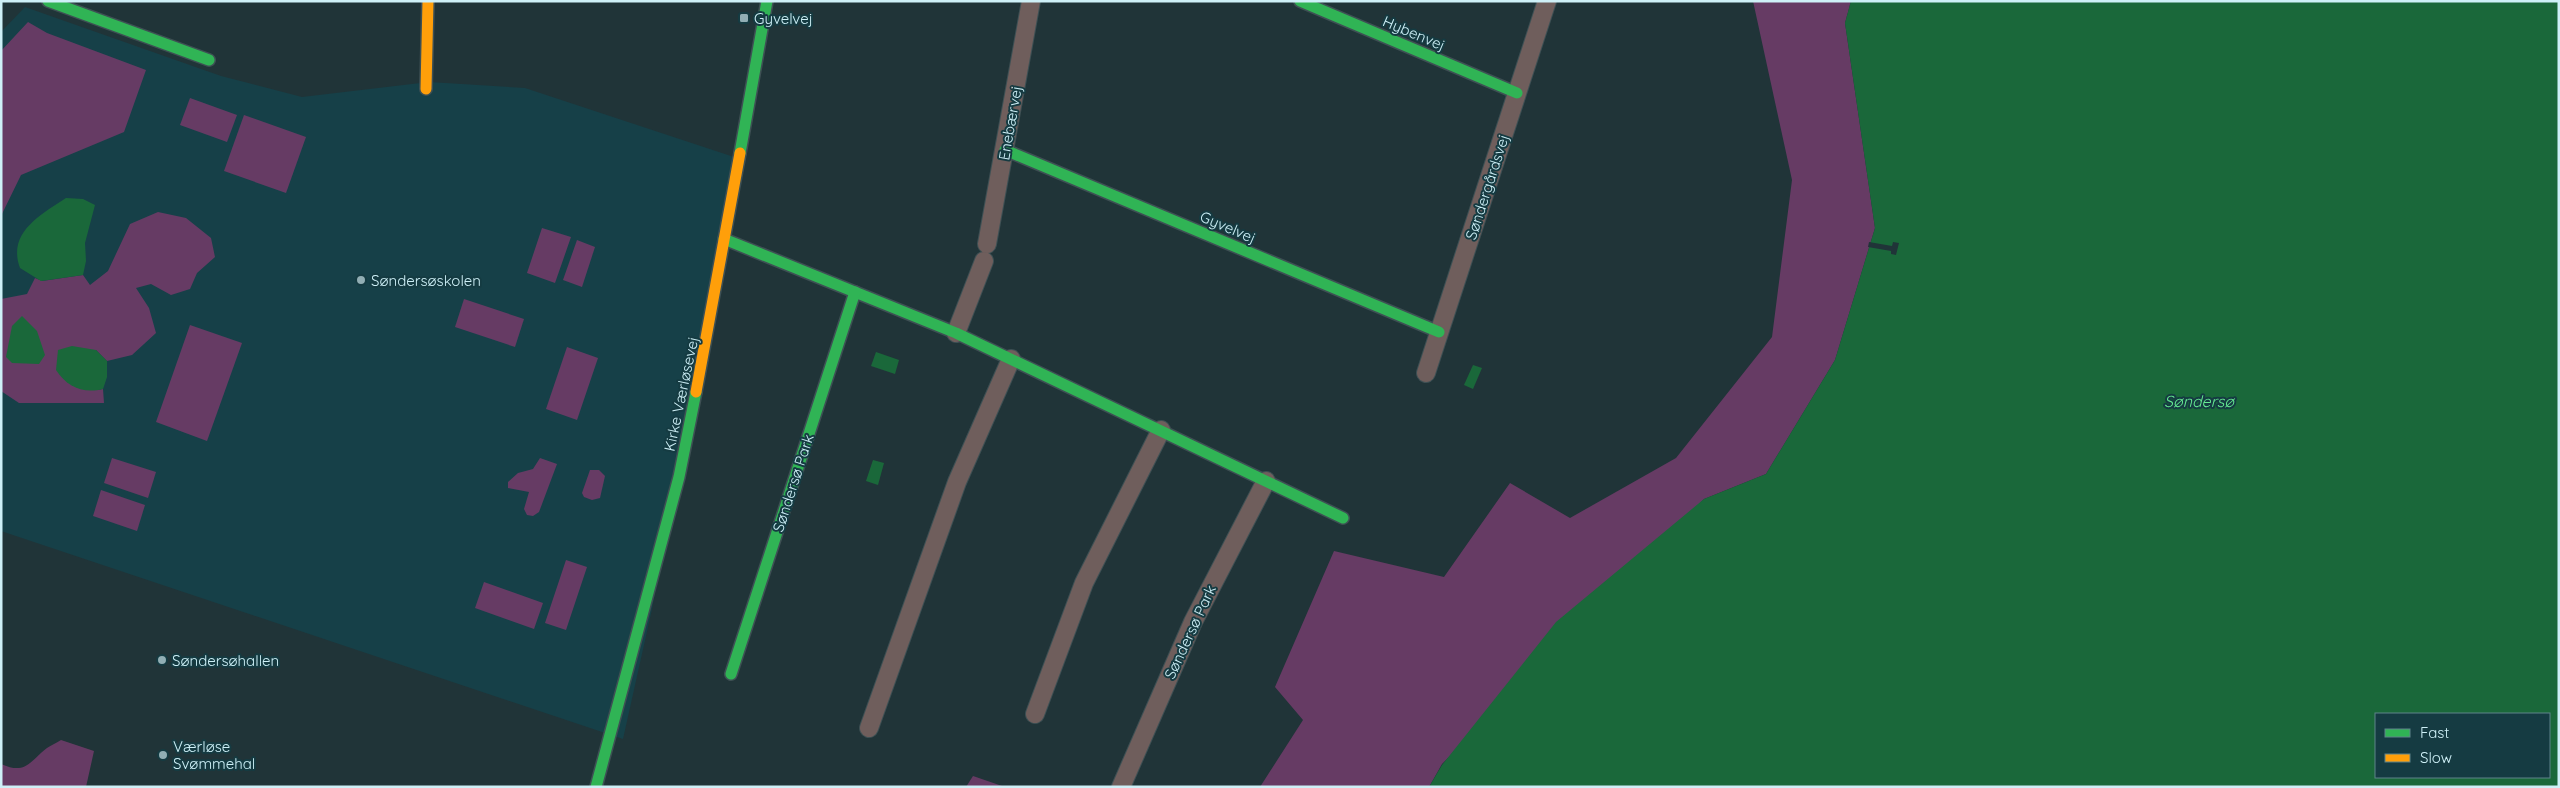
<svg xmlns="http://www.w3.org/2000/svg" width="2560" height="788" viewBox="0 0 2560 788" font-family="Quicksand,sans-serif">
	<style>
		.built { fill: #164048 }
		.green { fill: #663b64 }
		.water { fill: #1a683a; fill-rule: evenodd }
		.pier { fill: #203438 }
		.lines { fill: none; stroke-linecap: round; stroke-linejoin: round }
		.street-casing { stroke: #3e5054; stroke-width: 20 }
		.fast-casing { stroke: #3e5054; stroke-width: 14 }
		.slow-casing { stroke: #3e5054; stroke-width: 14 }
		.street { stroke: #6f5e5c; stroke-width: 18 }
		.fast { stroke: #30b455; stroke-width: 11 }
		.slow { stroke: #ff9f0a; stroke-width: 11 }
		.poi-dot { fill: #91aeb4; stroke: #153b42; stroke-width: 2 }
		.labels { text-anchor: middle; dominant-baseline: central; stroke-width: 4; stroke-linejoin: round; paint-order: stroke }
		.poi-label { font-size: 15px; fill: #cef0f7; stroke: #153b42; text-anchor: start }
		.street-label { font-size: 15px; fill: #cef0f7; stroke: #153b42 }
		.water-label { font-size: 16px; font-style: italic; fill: #66eb92; stroke: #153b42 }
	</style>
	<rect width="100%" height="100%" fill="#203438"/>
	<path class="built" d="M25,7L221,76L302,97L429,82L525,88L737,158L652,609L623,739L1,531V32Z"/>
	<g class="green">
		<path d="M1753,1H1851L1845,23L1875,228L1835,360L1766,474L1704,499L1442,764L1429,787H1260L1303,720L1275,687L1334,551L1444,577L1510,483L1570,518L1676,458L1772,337L1792,180Z"/>
		<path d="M28,22L47,33L146,70L124,132L21,175L1,216V51Z"/>
		<path d="M190,98L237,115L227,142L180,125Z"/>
		<path d="M244,115L306,137L286,193L224,171Z"/>
		<path d="M158,212L186,218L211,238L215,257L197,273L190,289L171,295L151,284L136,288L149,308L156,333L132,355L107,361L96,350L97,390L103,389L104,403H19L1,391V299L27,294L35,278L42,281L83,275L90,285L108,271L130,224Z"/>
		<path d="M542,228L571,237L555,283L527,273Z"/>
		<path d="M577,240L595,247L582,287L563,280Z"/>
		<path d="M464,299L524,319L515,347L455,327Z"/>
		<path d="M190,325L242,343L207,441L156,422Z"/>
		<path d="M567,347L598,358L577,420L546,409Z"/>
		<path d="M112,458L156,472L148,498L104,483Z"/>
		<path d="M540,458L557,464L539,512L533,516L527,515L524,509L529,492L508,488V482L518,473L533,469Z"/>
		<path d="M590,470H599L605,476L600,498L592,500L584,497L582,493Z"/>
		<path d="M101,490L145,505L137,531L93,516Z"/>
		<path d="M566,560L587,567L566,630L545,623Z"/>
		<path d="M484,582L543,603L534,629L475,608Z"/>
		<path d="M61,740L94,751L86,787H1V764C26,775 29,762 47,748C51,745 57,743 61,740Z"/>
		<path d="M973,776L1005,787H966Z"/>
	</g>
	<g class="water">
		<path d="M1851,1H2559V787H1429L1442,765L1556,622L1704,499L1766,474L1835,360L1875,228L1845,23ZM2376,714H2549V777H2376Z"/>
		<path d="M66,198L83,199L95,205L85,243L86,261L83,275L41,281L20,268C7,233 40,215 66,198Z"/>
		<path d="M22,316L37,331L45,355L39,364L12,363L6,357L12,326Z"/>
		<path d="M72,346L96,350L107,361V377L103,389C83,394 67,387 56,370L58,350Z"/>
		<path d="M876,352L899,360L895,374L871,366Z"/>
		<path d="M1473,365L1482,368L1473,389L1464,385Z"/>
		<path d="M873,460L884,463L878,485L866,481Z"/>
	</g>
	<path class="pier" d="M1869,242L1892,246L1893,242L1899,243L1896,255L1891,254V251L1868,247Z"/>
	<g class="lines">
		<defs>
			<g id="street">
				<path d="M987,244L1031,1"/>
				<path d="M956,333L984,261"/>
				<path d="M1426,373L1547,1"/>
				<path d="M1035,714L1084,583L1161,430"/>
				<path d="M869,728L957,482L1011,359"/>
				<path d="M1121,787L1193,622L1266,481"/>
			</g>
			<g id="fast">
				<path d="M48,1L209,60"/>
				<path d="M1300,1L1517,93"/>
				<path d="M1005,150L1439,332"/>
				<path d="M740,153L767,1"/>
				<path d="M724,239L956,333L1343,518"/>
				<path d="M731,674L855,292"/>
				<path d="M596,787L679,477L696,392"/>
			</g>
			<g id="slow">
				<path d="M426,89L428,1"/>
				<path d="M696,392L740,153"/>
			</g>
		</defs>
		<use href="#street" class="street-casing"/>
		<use href="#fast" class="fast-casing"/>
		<use href="#slow" class="slow-casing"/>
		<use href="#street" class="street"/>
		<use href="#fast" class="fast"/>
		<use href="#slow" class="slow"/>
	</g>
	<g class="poi-dot">
		<rect x="739" y="13" width="10" height="10" rx="2.5"/>
		<circle cx="361" cy="280" r="5"/>
		<circle cx="162" cy="660" r="5"/>
		<circle cx="163" cy="755" r="5"/>
	</g>
	<g class="labels">
		<g class="poi-label">
			<text x="754" y="18">Gyvelvej</text>
			<text x="371" y="280">Søndersøskolen</text>
			<text x="172" y="660">Søndersøhallen</text>
			<text x="173" y="746">Værløse<tspan x="173" dy="17">Svømmehal</tspan></text>
		</g>
		<g class="street-label">
			<text transform="translate(1414 33) rotate(23)">Hybenvej</text>
			<text transform="translate(1010 123) rotate(-80)">Enebærvej</text>
			<text transform="translate(1487 187) rotate(-72)">Søndergårdsvej</text>
			<text transform="translate(1228 227) rotate(23)">Gyvelvej</text>
			<text transform="translate(681 394) rotate(-78)">Kirke Værløsevej</text>
			<text transform="translate(793 483) rotate(-72)">Søndersø Park</text>
			<text transform="translate(1190 632) rotate(-65)">Søndersø Park</text>
		</g>
		<g class="water-label">
			<text x="2199" y="401">Søndersø</text>
		</g>
	</g>
	<rect width="2560" height="788" fill="none" stroke="#cef0f7" stroke-width="5"/>
	<rect x="2375" y="713" width="175" height="65" fill="#153b42" stroke="#5f838a"/>
	<rect x="2385" y="729" width="25" height="8" fill="#30b455" stroke="#5f838a"/>
	<text x="2420" y="738" font-size="15" fill="#cef0f7">Fast</text>
	<rect x="2385" y="754" width="25" height="8" fill="#ff9f0a" stroke="#5f838a"/>
	<text x="2420" y="763" font-size="15" fill="#cef0f7">Slow</text>
</svg>
